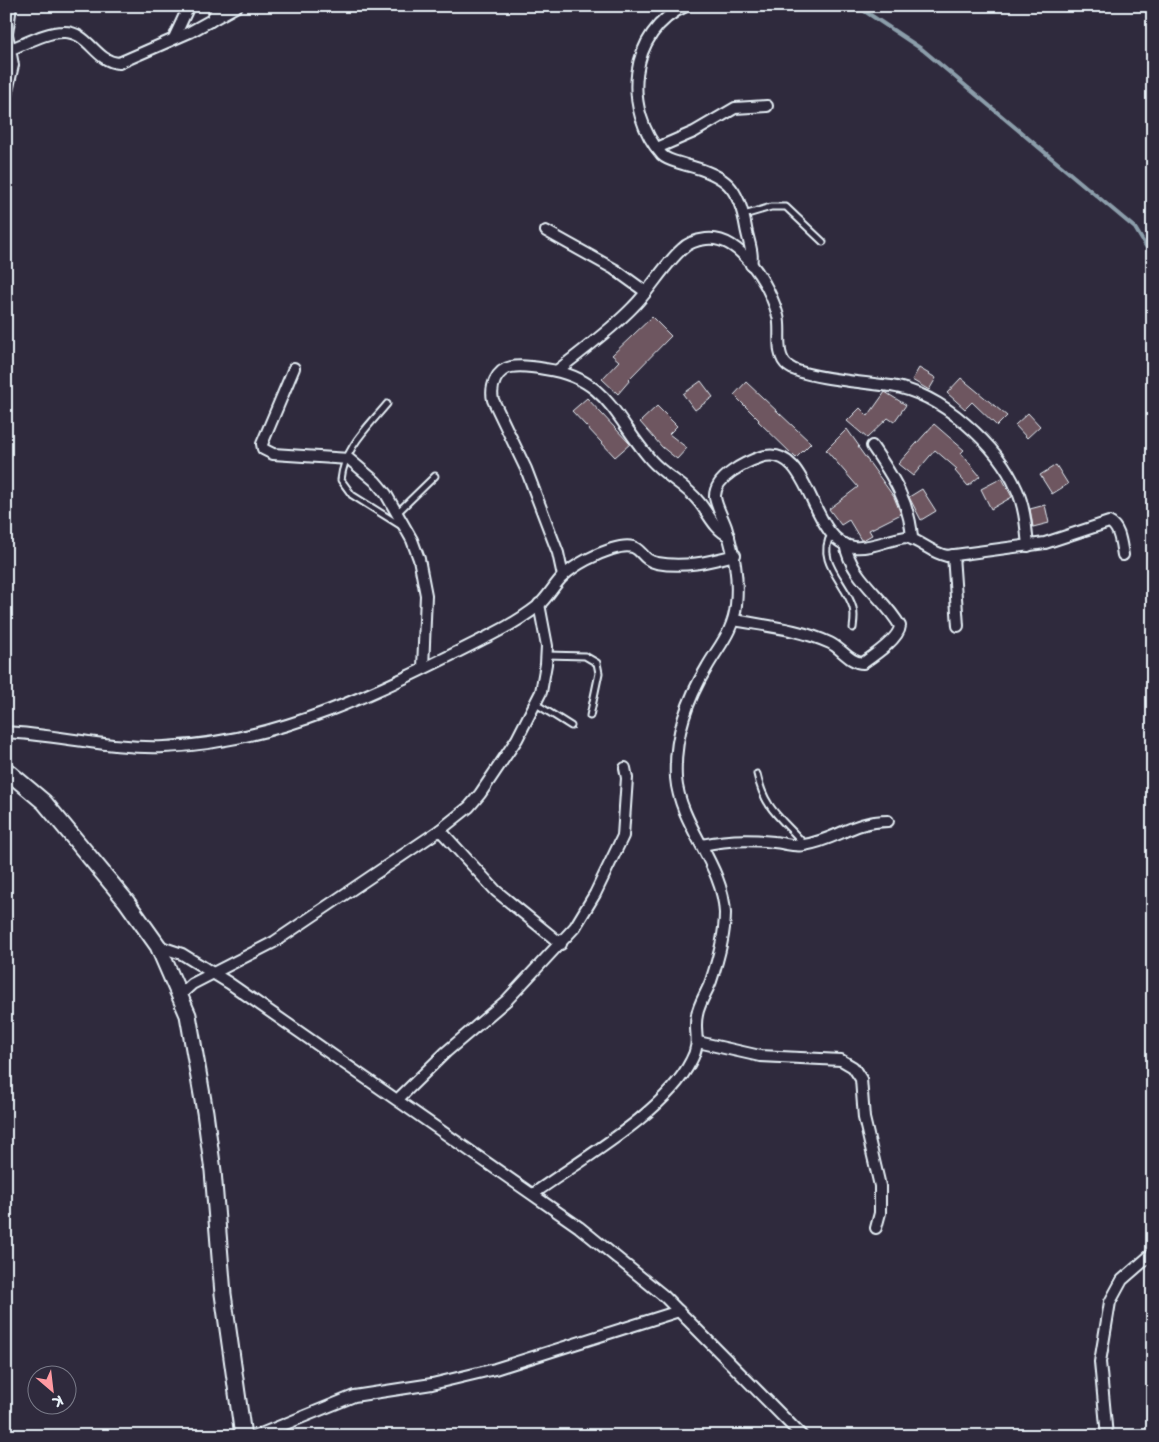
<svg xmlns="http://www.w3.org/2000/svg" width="1159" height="1442" viewBox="0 0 1159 1442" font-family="'Shantell Sans',sans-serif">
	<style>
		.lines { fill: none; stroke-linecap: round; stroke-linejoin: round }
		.stream { stroke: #8c9eab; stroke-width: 4 }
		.building { fill: #6e5760; stroke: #e8f1f8 }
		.lane-casing { stroke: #e8f1f8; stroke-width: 9 }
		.street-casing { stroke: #e8f1f8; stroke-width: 14 }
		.secondary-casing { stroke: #e8f1f8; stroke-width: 19 }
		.lane { stroke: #2f2a3d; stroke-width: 5 }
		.street { stroke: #2f2a3d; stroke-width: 10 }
		.secondary { stroke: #2f2a3d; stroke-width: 15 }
	</style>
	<rect width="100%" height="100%" fill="#2f2a3d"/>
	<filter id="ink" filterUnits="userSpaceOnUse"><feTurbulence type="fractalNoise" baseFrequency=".02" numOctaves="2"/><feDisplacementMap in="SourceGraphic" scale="10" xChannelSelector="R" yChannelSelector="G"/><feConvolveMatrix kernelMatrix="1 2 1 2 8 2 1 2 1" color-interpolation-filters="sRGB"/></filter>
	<g filter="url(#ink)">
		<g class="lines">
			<path class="stream" d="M857,6L923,50L1135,228L1153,258"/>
		</g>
		<g class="building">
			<path d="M652,317L671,336L629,379L630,380L618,394L602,379L619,361L612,355Z"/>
			<path d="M919,368L936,378L929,390L912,380Z"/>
			<path d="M961,378L1007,416L997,426L972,402L965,409L947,393Z"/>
			<path d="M701,381L713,397L695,410L683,394Z"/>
			<path d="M746,382L811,443L796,458L758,421L759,420L734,395Z"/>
			<path d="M885,392L906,405L894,422L888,418L867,438L847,421L860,408L868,416Z"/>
			<path d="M587,398L630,444L615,457L572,411Z"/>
			<path d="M657,406L677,426L669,434L687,448L677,459L662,447L640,422Z"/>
			<path d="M1028,413L1040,426L1027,438L1015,425Z"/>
			<path d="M934,424L964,450L961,453L980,476L968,486L955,471L957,469L935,450L913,476L898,464Z"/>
			<path d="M847,429L859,446L858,447L894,497L901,514L869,530L872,535L863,540H861L849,520L841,525L829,509L858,487L826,450Z"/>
			<path d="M1056,465L1068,484L1052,494L1040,475Z"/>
			<path d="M1002,478L1012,497L991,509L981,489Z"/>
			<path d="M922,489L936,511L921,520L909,497Z"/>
			<path d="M1045,505L1049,523L1033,527L1030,509Z"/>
		</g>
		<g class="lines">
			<defs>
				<g id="lane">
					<path d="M744,215L771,207H786L823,242"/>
					<path d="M387,404C368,427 344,448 341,480L352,495L403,527"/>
					<path d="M397,513L435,476"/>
					<path d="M832,533C814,561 847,584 853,608C855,615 854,621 853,628"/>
					<path d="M547,655L585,656L597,663L599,673L590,716"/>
					<path d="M536,704L571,726"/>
					<path d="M757,774C765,811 782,818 805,845"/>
				</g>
				<g id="street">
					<path d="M686,6C628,31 622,110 662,155C668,161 678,162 686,165C726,175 739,187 746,228C748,240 754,253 751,265"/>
					<path d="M211,21L219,6"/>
					<path d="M174,38L189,6"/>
					<path d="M11,49C27,43 46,32 63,32C89,31 95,62 119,63L190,32L237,6"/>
					<path d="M6,96L13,65L7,34L11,6"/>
					<path d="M657,148L694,132L735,108L767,106"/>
					<path d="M546,231L614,269L646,292"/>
					<path d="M294,368L262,444L263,449L273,454L349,459L375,481L386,494L412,540L419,559L426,595L423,668"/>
					<path d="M558,370C583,350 611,330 633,307C651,289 663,266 682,249C688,243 697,240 706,239C741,235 770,286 778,316C782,331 774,355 788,366C802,378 870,383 891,386C941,393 998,445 1017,490C1025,508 1026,527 1028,546"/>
					<path d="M872,446C892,475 910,503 912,538"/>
					<path d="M953,555L958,626"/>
					<path d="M563,576L558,553L526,469L493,400C490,387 496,370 511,367C522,365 534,367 545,369C608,378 615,419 651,460C665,476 686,485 699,502C709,514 714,529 729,536"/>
					<path d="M734,620C766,626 800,629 830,643C841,648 850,663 863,663C873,656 899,639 900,626C884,597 851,579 845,544"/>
					<path d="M6,732C59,735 111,749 164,747C281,743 388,687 491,635C507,627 524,617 538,606C548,597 554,585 563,576C576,564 596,554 612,549C645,539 636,559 657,563C684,568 708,562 735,555"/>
					<path d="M440,830L496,891L561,944"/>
					<path d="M702,845C724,840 751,839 774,842C785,843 794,847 804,845C836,840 853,821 888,821"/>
					<path d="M158,946L182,954L229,983L579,1227L664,1296L802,1436"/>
					<path d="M180,995L192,984L274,942L440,830L469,807L480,794L517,739L541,692L546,664L547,646L539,604"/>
					<path d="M698,1042L760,1056L841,1060L853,1067L861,1079L864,1118L880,1186V1213L876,1228"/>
					<path d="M398,1099L446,1052L507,1000L575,927L595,894L623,836L627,778L625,768"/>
					<path d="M533,1194C580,1160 665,1113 691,1061C702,1041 693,1032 697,1015C699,1003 707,992 711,981C718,960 725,935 725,913C723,864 680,826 676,778C674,739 687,700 707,667C719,646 734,630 736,605C739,577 734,554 726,527C723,518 716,506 715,497C714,477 746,462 761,457C812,442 809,542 854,547C871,549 889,539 906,537C921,541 931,553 947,556L1045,543L1109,522C1120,527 1121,544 1123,555"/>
					<path d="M256,1436L354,1396L432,1384L495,1369L679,1311"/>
					<path d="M1107,1436L1100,1362L1110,1302L1122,1280L1153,1253"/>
				</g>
				<path id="secondary" d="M6,770L44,802L126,901L158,946L188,1015L205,1112L213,1171L223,1294L243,1436"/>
			</defs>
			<use href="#lane" class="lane-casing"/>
			<use href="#street" class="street-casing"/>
			<use href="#secondary" class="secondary-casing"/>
			<use href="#lane" class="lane"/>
			<use href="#street" class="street"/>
			<use href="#secondary" class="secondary"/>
		</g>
	</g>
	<rect width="1159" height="1442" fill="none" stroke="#2f2a3d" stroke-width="25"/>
	<rect x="12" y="12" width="1134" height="1417" fill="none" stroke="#e8f1f8" stroke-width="2" filter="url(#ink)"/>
	<g transform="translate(52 1390) rotate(152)"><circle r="24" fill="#2f2a3d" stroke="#797a88"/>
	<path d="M0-4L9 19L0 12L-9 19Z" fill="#ff9aa2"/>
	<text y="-8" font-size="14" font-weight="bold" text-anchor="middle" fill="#e8f1f8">K</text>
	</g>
</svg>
